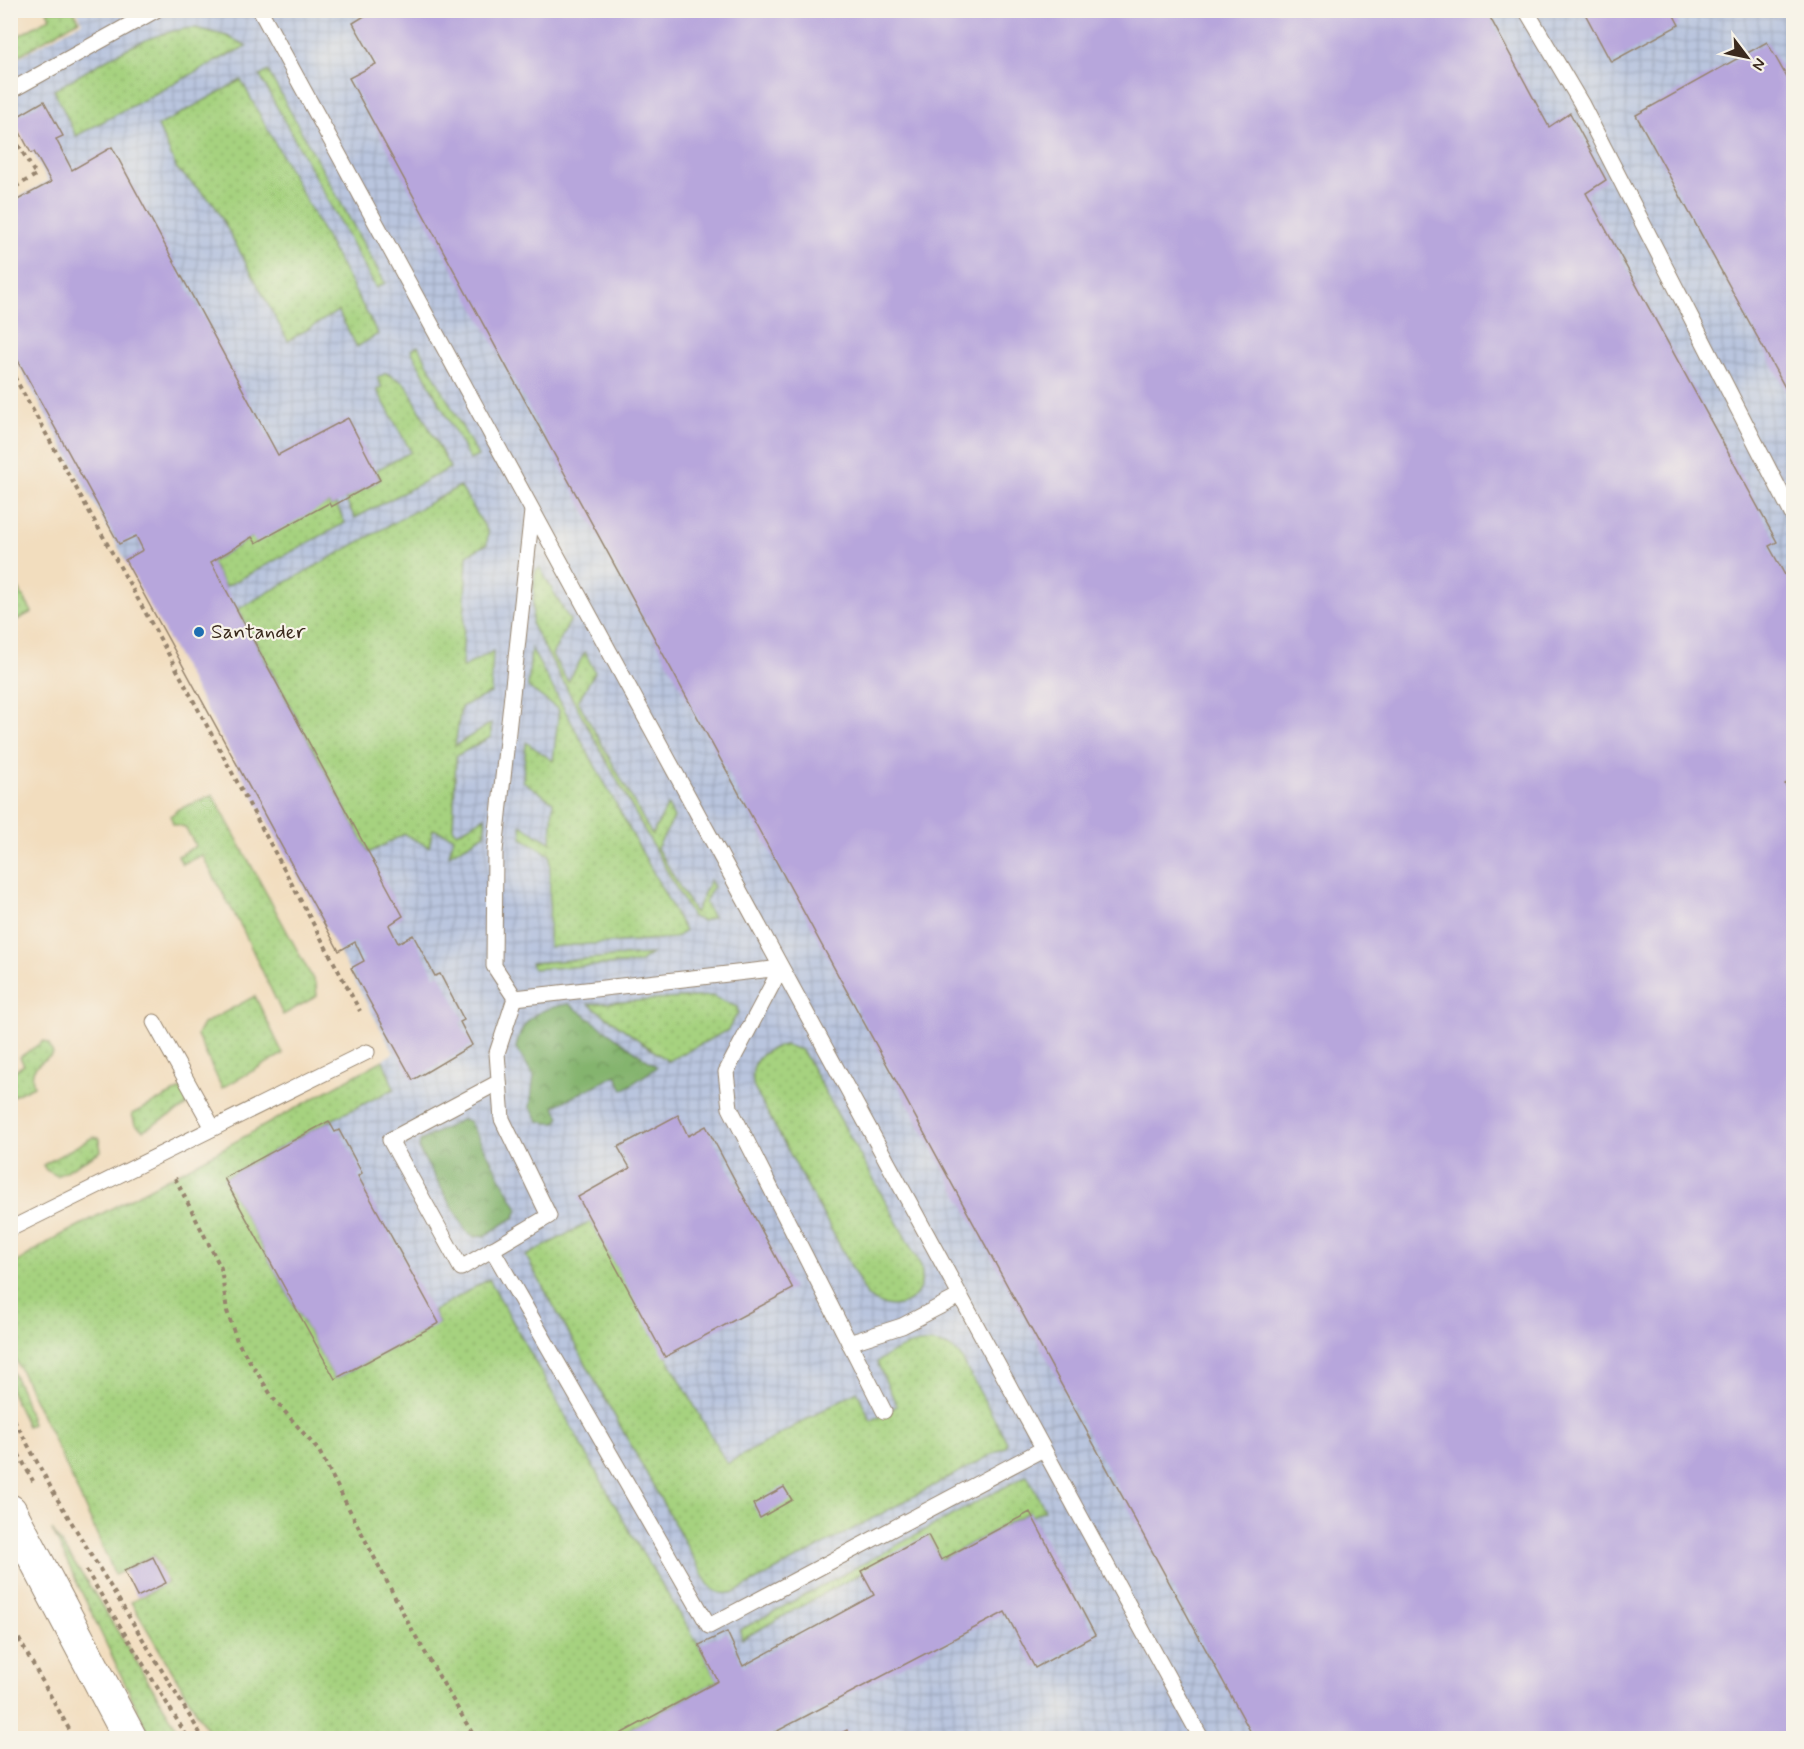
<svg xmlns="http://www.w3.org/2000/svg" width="1804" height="1749" viewBox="0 0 1804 1749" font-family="Mynerve,sans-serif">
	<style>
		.industrial { fill: url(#industrial-grid) }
		.grass { fill: url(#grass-dots); stroke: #707e4e; stroke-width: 1.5 }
		.forest { fill: url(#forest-crowns); stroke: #606f46; stroke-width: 1.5 }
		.building { fill: #b7a6dc }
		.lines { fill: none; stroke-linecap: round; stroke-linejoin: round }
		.service-casing { stroke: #96846e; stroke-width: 17 }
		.tertiary-casing { stroke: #96846e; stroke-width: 35 }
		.path { stroke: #96846e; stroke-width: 4; stroke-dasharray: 4.5 4.5; stroke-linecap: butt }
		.service { stroke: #fff; stroke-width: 15 }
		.tertiary { stroke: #fff; stroke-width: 33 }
		.poi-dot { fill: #1f6fb2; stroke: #f7f3e8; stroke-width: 2 }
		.labels { text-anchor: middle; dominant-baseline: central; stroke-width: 4.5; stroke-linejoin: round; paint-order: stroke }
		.poi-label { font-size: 21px; fill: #3b2a1e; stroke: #f7f3e8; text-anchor: start }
	</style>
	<defs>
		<pattern id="industrial-grid" width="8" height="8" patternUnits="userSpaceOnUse" patternTransform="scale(1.5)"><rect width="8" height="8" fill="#b9c5de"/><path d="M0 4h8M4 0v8" fill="none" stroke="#a0a9be"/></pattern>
		<pattern id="grass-dots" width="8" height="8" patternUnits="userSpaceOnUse" patternTransform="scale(1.5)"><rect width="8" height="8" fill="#a6d27f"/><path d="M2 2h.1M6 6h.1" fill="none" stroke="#90b46d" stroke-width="1.8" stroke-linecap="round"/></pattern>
		<pattern id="forest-crowns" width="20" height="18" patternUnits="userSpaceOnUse" patternTransform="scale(1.5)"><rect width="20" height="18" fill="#84b46e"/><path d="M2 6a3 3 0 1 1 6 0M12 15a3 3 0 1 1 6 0" fill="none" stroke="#6d935a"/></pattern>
	</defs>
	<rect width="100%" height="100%" fill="#f7f3e8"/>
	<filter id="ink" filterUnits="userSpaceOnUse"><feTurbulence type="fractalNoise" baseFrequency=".0167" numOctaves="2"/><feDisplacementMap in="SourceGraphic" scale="12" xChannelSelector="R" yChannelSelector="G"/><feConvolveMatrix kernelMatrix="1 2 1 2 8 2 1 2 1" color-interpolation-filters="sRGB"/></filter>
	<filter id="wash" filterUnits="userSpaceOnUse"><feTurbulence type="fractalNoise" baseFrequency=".008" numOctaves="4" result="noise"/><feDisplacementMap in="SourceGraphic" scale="24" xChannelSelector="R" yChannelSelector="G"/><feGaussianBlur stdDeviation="1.35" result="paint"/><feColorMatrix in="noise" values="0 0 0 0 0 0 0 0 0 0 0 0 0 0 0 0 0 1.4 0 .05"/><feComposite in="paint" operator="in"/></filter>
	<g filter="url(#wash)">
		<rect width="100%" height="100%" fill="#f2ddbe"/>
		<path class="industrial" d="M77,10L1793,11V1738H531L211,1155L394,1053L11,351V202L48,181L11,110L10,62L82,22Z"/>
		<g class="grass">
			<path d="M47,11H74L79,20L11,60V40L50,18Z"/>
			<path d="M195,28L227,36L247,46L222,58L76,136L54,90C95,67 147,30 195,28Z"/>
			<path d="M268,71L385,283L376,288L260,76Z"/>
			<path d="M241,80L378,334L357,347L338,311L288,341L214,204L177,169L158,126Z"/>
			<path d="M418,346L478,456L470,460L411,350Z"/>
			<path d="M386,373L404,383L408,388L450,468L355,518L345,499L380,480L376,470L411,452L377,390L382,387L377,378Z"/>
			<path d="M460,486L488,532L487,544L467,555L462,668L493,651L491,693L461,707L455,746L491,723V737L456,756L453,828L457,833L485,817V834L449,855L454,837L433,829L429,847L404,834L369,853L238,609Z"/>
			<path d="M329,503L331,507L336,504L345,523L225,587L211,562L252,537Z"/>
			<path d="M540,568L570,621L552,655L568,682L585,652L595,672L578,701L652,835L668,805L674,818L657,848L695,913L710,880L713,886L705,903L713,917L703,921L692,917L532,625L535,571Z"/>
			<path d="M10,574L32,612L11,623H10Z"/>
			<path d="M531,648L685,931L675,938L549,947L550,855L522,838L521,825L551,843L553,802L523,781L526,742L553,761L559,710L528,687Z"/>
			<path d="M213,795L316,985L317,996L283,1015L243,930L202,855L182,864L178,856L196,846L185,827L173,824L171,816L177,810Z"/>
			<path d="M652,954L639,963L533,969L531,963Z"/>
			<path d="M255,996L283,1054L222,1088L197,1035L203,1024Z"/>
			<path d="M712,996L737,1007L738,1012L728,1030L668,1061L589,1004Z"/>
			<path d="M44,1041L49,1044L53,1054C39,1065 28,1066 34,1086L11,1097V1073L24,1065L20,1057Z"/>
			<path d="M784,1045L801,1050L806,1057L921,1266C928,1301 895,1317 868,1297L754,1088C748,1063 760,1050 784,1045Z"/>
			<path d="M383,1060L394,1089L329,1121L224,1178L335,1379L439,1323L433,1311L489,1279L634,1539L699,1645L718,1681L613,1738H212L131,1602L168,1583L154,1555L115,1575L69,1472L11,1350V1266L52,1240L182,1171Z"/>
			<path d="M183,1088L189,1101L184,1108L143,1130L135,1124L132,1114Z"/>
			<path d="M93,1137L99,1138L101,1151L57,1176L46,1170L43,1165Z"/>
			<path d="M591,1221L727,1464L857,1391L871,1421L897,1406L877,1362C902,1344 933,1333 959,1354L1007,1442L1006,1447L735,1592C721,1596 712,1592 705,1579L526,1256Z"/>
			<path d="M11,1369L22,1392L32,1424L27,1426L11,1392Z"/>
			<path d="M1027,1475L1045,1510L1032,1516L1029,1512L941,1560L928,1536L742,1639L740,1630Z"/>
			<path d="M52,1530L93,1591L183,1738H151Z"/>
		</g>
		<g class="forest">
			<path d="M569,1004L657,1067L623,1090L616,1075L554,1106L560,1117L556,1123H548L539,1121L530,1107L534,1076L516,1048C522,1017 538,1009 569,1004Z"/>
			<path d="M463,1119L469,1121L518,1209L515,1217L484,1236L475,1237L468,1234L419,1150L420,1141Z"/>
		</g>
		<g id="blocks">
			<g class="building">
				<path d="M374,10H1486L1549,127L1570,113L1606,180L1586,193L1777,542L1769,546L1785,575L1792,572L1794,573V779L1785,784L1794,800V1738H1254L349,78L376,64L353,23Z"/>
				<path d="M1583,10H1671L1679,25L1611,62Z"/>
				<path d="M1767,42L1794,90V404L1636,115Z"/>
				<path d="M44,101L63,136L56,139L72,170L112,147L278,455L348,418L380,480L331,507L329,503L256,543L252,537L211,562L403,916L389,925L398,943L413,935L435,976L440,974L464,1020L460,1022L472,1045L413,1080L351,968L364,961L355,942L339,951L125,560L143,550L136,536L119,544L10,346V204L51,182L34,152L31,153L13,119Z"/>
				<path d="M678,1115L688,1136L706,1126L793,1289L665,1357L578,1197L630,1168L618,1147Z"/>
				<path d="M329,1121L335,1132L339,1130L362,1173L358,1176L439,1323L335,1379L224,1178Z"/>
				<path d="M784,1487L792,1500L760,1518L753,1504Z"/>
				<path d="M1030,1512L1095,1635L1035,1668L1005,1612L764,1738H613L718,1681L699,1645L727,1632L743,1666L874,1595L861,1571L928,1535L941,1560Z"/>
				<path d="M153,1557L166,1583L137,1597L124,1571Z"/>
				<path d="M847,1730L851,1738H832Z"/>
			</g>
		</g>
	</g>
	<g filter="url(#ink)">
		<use href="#blocks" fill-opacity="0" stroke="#96846e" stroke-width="1.5"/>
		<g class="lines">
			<defs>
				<g id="service">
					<path d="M260,10L1201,1738"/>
					<path d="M1526,10L1581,103L1794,518"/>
					<path d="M10,91L156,10"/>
					<path d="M532,511L495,851L494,966L515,998L781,968L726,1072L730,1108L884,1411"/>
					<path d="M154,1022L213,1128"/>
					<path d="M499,1082L390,1140L461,1268L549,1216L502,1119L497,1053L515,998"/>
					<path d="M10,1229L367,1052"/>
					<path d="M492,1249L709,1626L1043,1449"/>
					<path d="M849,1343L902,1326L960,1296"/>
				</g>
				<path id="tertiary" d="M10,1511L130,1738"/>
			</defs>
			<use href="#service" class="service-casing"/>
			<use href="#tertiary" class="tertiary-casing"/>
			<g class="path">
				<path d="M10,151L19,146L36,175L10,190"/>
				<path d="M10,369L169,655L360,1011"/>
				<path d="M175,1178L221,1268L227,1311L237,1341L273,1398L319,1451L412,1630L475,1738"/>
				<path d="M10,1412L56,1497L203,1738"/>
				<path d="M10,1438L33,1481"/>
				<path d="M86,1570L188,1738"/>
				<path d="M10,1623L74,1738"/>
			</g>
			<use href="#service" class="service"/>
			<use href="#tertiary" class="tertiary"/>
		</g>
	</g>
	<circle class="poi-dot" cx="199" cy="632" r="6"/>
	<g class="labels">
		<g class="poi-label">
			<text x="211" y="632">Santander</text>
		</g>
	</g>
	<rect width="1804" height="1749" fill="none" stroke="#f7f3e8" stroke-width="36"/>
	<g transform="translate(1747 57) rotate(122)" stroke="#f7f3e8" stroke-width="4.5" paint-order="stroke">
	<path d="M0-4.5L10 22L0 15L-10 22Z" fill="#3b2a1e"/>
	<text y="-9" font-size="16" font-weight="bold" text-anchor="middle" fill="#3b2a1e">N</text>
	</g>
</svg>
